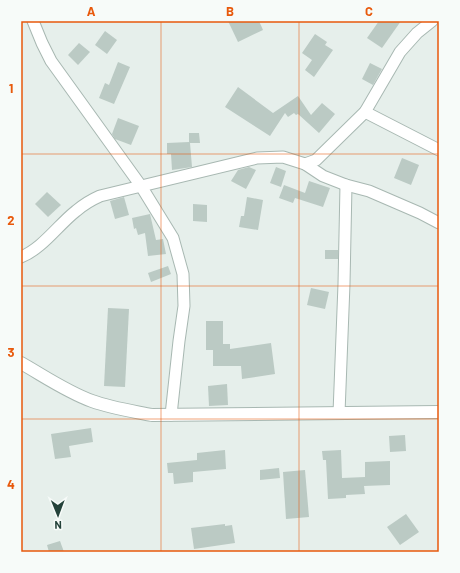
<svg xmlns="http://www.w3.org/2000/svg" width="460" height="573" viewBox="0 0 460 573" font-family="Barlow,sans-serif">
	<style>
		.building { fill: #bbcac4 }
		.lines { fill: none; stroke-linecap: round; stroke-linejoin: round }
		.minor-casing { stroke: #a8b8b2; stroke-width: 13 }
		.tertiary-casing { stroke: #a8b8b2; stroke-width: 14 }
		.minor { stroke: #fff; stroke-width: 11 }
		.tertiary { stroke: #fff; stroke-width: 12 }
		.grid { fill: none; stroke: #e8590c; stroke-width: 1; stroke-opacity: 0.55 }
		.neatline { fill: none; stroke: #e8590c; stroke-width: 1.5 }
		.grid-label { font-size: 13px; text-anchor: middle; font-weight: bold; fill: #e8590c }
	</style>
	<rect width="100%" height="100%" fill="#e6efeb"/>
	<g class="building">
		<path d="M228,21H259L263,30L238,42Z"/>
		<path d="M379,21H401L382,48L367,38Z"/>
		<path d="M105,31L117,40L107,54L95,45Z"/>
		<path d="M315,34L327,42L325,45L333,50L314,77L305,70L312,60L302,53Z"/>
		<path d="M79,43L90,52L78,65L68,55Z"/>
		<path d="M118,62L130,67L114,104L99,98L105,83L109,85Z"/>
		<path d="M370,63L382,69L373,85L362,79Z"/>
		<path d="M238,87L273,113L298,96L311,115L322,103L335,114L319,133L298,114L296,115L294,113L288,117L285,113L270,136L225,107Z"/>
		<path d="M118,118L139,126L131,145L115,139L112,134Z"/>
		<path d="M189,133H199L200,143H190L192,167L172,170L171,154H167V143L189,142Z"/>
		<path d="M402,158L419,165L411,185L394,178Z"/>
		<path d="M249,167L256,170L246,189L231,181L238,170Z"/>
		<path d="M276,167L286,171L281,187L270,183Z"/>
		<path d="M309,181L330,188L323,207L295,198L293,203L279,198L284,185L305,193Z"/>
		<path d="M47,192L61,205L48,217L35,204Z"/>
		<path d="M124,197L129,215L115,219L110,201Z"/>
		<path d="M247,197L263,200L258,230L239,227L241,216H244Z"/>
		<path d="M193,204L207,205V222L193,221Z"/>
		<path d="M150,214L156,240L163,239L166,254L148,256L145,233L138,235L136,228L134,229L132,218Z"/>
		<rect x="325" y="250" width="13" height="9"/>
		<path d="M168,266L171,274L151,282L148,273Z"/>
		<path d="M311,288L329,292L325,309L307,305Z"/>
		<path d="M108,308L129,309L125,387L104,386Z"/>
		<path d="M206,321H223V344H230V349L271,343L275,374L242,379L241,366H213V350H206Z"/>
		<path d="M227,384L228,405L209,406L208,386Z"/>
		<path d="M91,428L93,442L69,446L71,457L55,459L51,434Z"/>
		<path d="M405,435L406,451L390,452L389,436Z"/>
		<path d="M225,450L226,469L193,472V482L174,484L173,473H168L167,463L197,460V453Z"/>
		<path d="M341,450L342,478L365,477V462L390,461V485L364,486L365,494L346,495V498L328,499L326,460H323L322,451Z"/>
		<path d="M279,468L280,478L260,480V470Z"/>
		<path d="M305,470L309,517L286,519L283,472Z"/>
		<path d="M406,514L419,532L400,545L387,527Z"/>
		<path d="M225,524V526L232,525L235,543L194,549L191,528Z"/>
		<path d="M60,541L64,552H49L47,545Z"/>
	</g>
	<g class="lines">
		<defs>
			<g id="minor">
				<path d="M33,21L42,43L51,61L141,186L173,238L183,274L184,306L179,341L171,415"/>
				<path d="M365,112L439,150"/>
				<path d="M305,164L323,176L346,185L369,191L420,213L439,223"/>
				<path d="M21,257C43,248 58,225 76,211C83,205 91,200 100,196L257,158L283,157L305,164L316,160L365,112L400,52L417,33L432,21"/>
				<path d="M339,413L344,284L346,185"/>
			</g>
			<path id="tertiary" d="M21,363C44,376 67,392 92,401C111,408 132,411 152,415L439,412"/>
		</defs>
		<use href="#minor" class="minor-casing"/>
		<use href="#tertiary" class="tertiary-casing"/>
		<use href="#minor" class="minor"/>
		<use href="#tertiary" class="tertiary"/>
	</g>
	<path class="grid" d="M161,21V552M299,21V552M21,154H439M21,286H439M21,419H439"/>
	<rect width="460" height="573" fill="none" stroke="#f7fbf9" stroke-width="44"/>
	<g transform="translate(58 515) rotate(179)" stroke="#f7fbf9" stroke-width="3" paint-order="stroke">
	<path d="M0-3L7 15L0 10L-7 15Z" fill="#24423a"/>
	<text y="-6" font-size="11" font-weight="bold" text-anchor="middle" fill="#24423a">N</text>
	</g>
	<rect x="22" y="22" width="416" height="529" class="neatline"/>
	<g class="grid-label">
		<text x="91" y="16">A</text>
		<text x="230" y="16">B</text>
		<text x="369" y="16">C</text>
		<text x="11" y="93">1</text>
		<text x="11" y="225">2</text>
		<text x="11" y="357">3</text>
		<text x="11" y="489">4</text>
	</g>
</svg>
